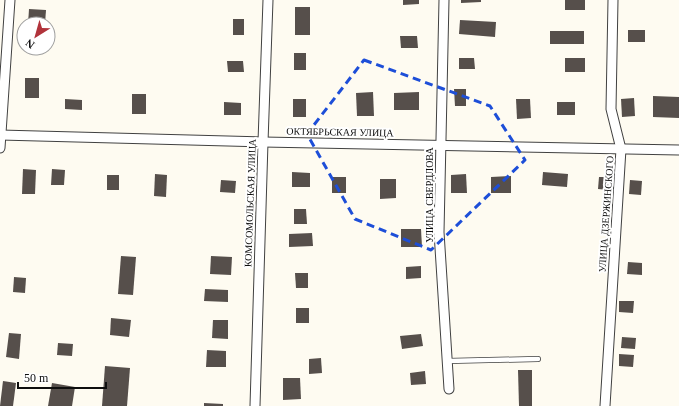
<svg xmlns="http://www.w3.org/2000/svg" width="679" height="406" viewBox="0 0 679 406" font-family="Georgia,serif">
	<style>
		.building { fill: #564f4b }
		.lines { fill: none; stroke-linecap: round; stroke-linejoin: round }
		.service-casing { stroke: #414141; stroke-width: 6 }
		.minor-casing { stroke: #414141; stroke-width: 11 }
		.service { stroke: #fff; stroke-width: 4.5 }
		.minor { stroke: #fff; stroke-width: 9 }
		.marked { fill: none; stroke: #1d4ed8; stroke-width: 3; stroke-dasharray: 8 5; stroke-linejoin: round }
		.labels { text-anchor: middle; dominant-baseline: central; stroke-width: 4; stroke-linejoin: round; paint-order: stroke }
		.street-label { font-size: 10px; fill: #0e0e0e; stroke: #fff }
	</style>
	<rect width="100%" height="100%" fill="#fefbf1"/>
	<g class="building">
		<path d="M403,0H419V4L403,5Z"/>
		<path d="M461,0H481V2L461,3Z"/>
		<rect x="565" y="0" width="20" height="10"/>
		<rect x="295" y="7" width="15" height="28"/>
		<path d="M29,9L46,10L45,24H28Z"/>
		<rect x="233" y="19" width="11" height="16"/>
		<path d="M460,20L496,22L495,37L459,34Z"/>
		<rect x="628" y="30" width="17" height="12"/>
		<rect x="550" y="31" width="34" height="13"/>
		<path d="M400,36H417L418,48H401Z"/>
		<rect x="294" y="53" width="12" height="17"/>
		<path d="M459,58H474L475,69H459Z"/>
		<rect x="565" y="58" width="20" height="14"/>
		<path d="M227,61H243L244,72H228Z"/>
		<rect x="25" y="78" width="14" height="20"/>
		<path d="M454,89H466V106H455Z"/>
		<path d="M373,92L374,116H357L356,93Z"/>
		<path d="M419,92V110H394V93Z"/>
		<rect x="132" y="94" width="14" height="20"/>
		<path d="M653,96L679,97V118L653,117Z"/>
		<path d="M634,98L635,116L622,117L621,99Z"/>
		<path d="M65,99L82,100V110L65,109Z"/>
		<rect x="293" y="99" width="13" height="18"/>
		<path d="M516,99H530L531,118L517,119Z"/>
		<path d="M224,102L241,103V115H224Z"/>
		<rect x="557" y="102" width="18" height="13"/>
		<path d="M23,169L36,170L35,194H22Z"/>
		<path d="M52,169L65,170L64,185H51Z"/>
		<path d="M292,172L310,173V187H292Z"/>
		<path d="M543,172L568,174L567,187L542,185Z"/>
		<path d="M155,174L167,175L166,197L154,196Z"/>
		<path d="M466,174L467,193H451V175Z"/>
		<rect x="107" y="175" width="12" height="15"/>
		<path d="M511,176V193H491V177Z"/>
		<rect x="332" y="177" width="14" height="16"/>
		<path d="M599,177H609L608,190L598,189Z"/>
		<path d="M380,179H396V198L380,199Z"/>
		<path d="M221,180L236,181L235,193L220,192Z"/>
		<path d="M630,180L642,181L641,195L629,194Z"/>
		<path d="M294,209H306L307,224H294Z"/>
		<path d="M401,229H421L422,247H401Z"/>
		<path d="M312,233L313,246L289,247V234Z"/>
		<path d="M121,256L136,257L133,295L118,294Z"/>
		<path d="M211,256L232,257L231,275L210,274Z"/>
		<path d="M628,262L642,263V275L627,274Z"/>
		<path d="M421,266V278L406,279V267Z"/>
		<path d="M295,273H308V288H296Z"/>
		<path d="M14,277L26,278L25,293L13,292Z"/>
		<path d="M205,289L228,290V302L204,301Z"/>
		<path d="M619,301H634L633,313L619,312Z"/>
		<rect x="296" y="308" width="13" height="15"/>
		<path d="M111,318L131,320L129,337L110,335Z"/>
		<path d="M213,320H228V339L212,338Z"/>
		<path d="M9,333L21,334L19,359L6,357Z"/>
		<path d="M421,334L423,346L402,349L400,336Z"/>
		<path d="M622,337L636,338L635,349L621,348Z"/>
		<path d="M58,343L73,344L72,356L57,355Z"/>
		<path d="M207,350L226,351V367H206Z"/>
		<path d="M619,354L634,355L633,367L619,366Z"/>
		<path d="M321,358L322,373L309,374V359Z"/>
		<path d="M105,366L130,368L127,406H102Z"/>
		<path d="M518,370H532V406H519Z"/>
		<path d="M425,371L426,384L411,385L410,373Z"/>
		<path d="M283,378H300L301,399L283,400Z"/>
		<path d="M3,381L16,383L13,406H0Z"/>
		<path d="M52,383L75,387L72,406H48Z"/>
		<path d="M204,403L223,404V406H204Z"/>
	</g>
	<g class="lines">
		<defs>
			<path id="service" d="M447,361L538,359"/>
			<g id="minor">
				<path d="M444,0L439,232L449,389"/>
				<path d="M0,135L263,142L679,150"/>
				<path d="M0,148L10,0"/>
				<path d="M255,406L263,142L268,0"/>
				<path d="M605,406L621,149L611,109L613,0"/>
			</g>
		</defs>
		<use href="#service" class="service-casing"/>
		<use href="#minor" class="minor-casing"/>
		<use href="#service" class="service"/>
		<use href="#minor" class="minor"/>
	</g>
	<path class="marked" d="M364,60L490,106L525,160L431,250L355,219L307,134Z"/>
	<g class="labels">
		<g class="street-label">
			<text transform="translate(340 132) rotate(1)">ОКТЯБРЬСКАЯ УЛИЦА</text>
			<text transform="translate(429 195) rotate(-90)">УЛИЦА СВЕРДЛОВА</text>
			<text transform="translate(250 203) rotate(-88)">КОМСОМОЛЬСКАЯ УЛИЦА</text>
			<text transform="translate(606 214) rotate(-86)">УЛИЦА ДЗЕРЖИНСКОГО</text>
		</g>
	</g>
	<g transform="translate(36 36) rotate(217)"><circle r="19" fill="#ffffff" stroke="#9f9f9f"/>
	<path d="M0-3L7 15L0 10L-7 15Z" fill="#b1333b"/>
	<text y="-6" font-size="11" font-weight="bold" text-anchor="middle" fill="#0e0e0e">N</text>
	</g>
	<path d="M18 382v6h88v-6" fill="none" stroke="#0e0e0e" stroke-width="2"/>
	<text x="24" y="382" font-size="12" fill="#0e0e0e" stroke="#ffffff" stroke-width="3" paint-order="stroke">50 m</text>
</svg>
